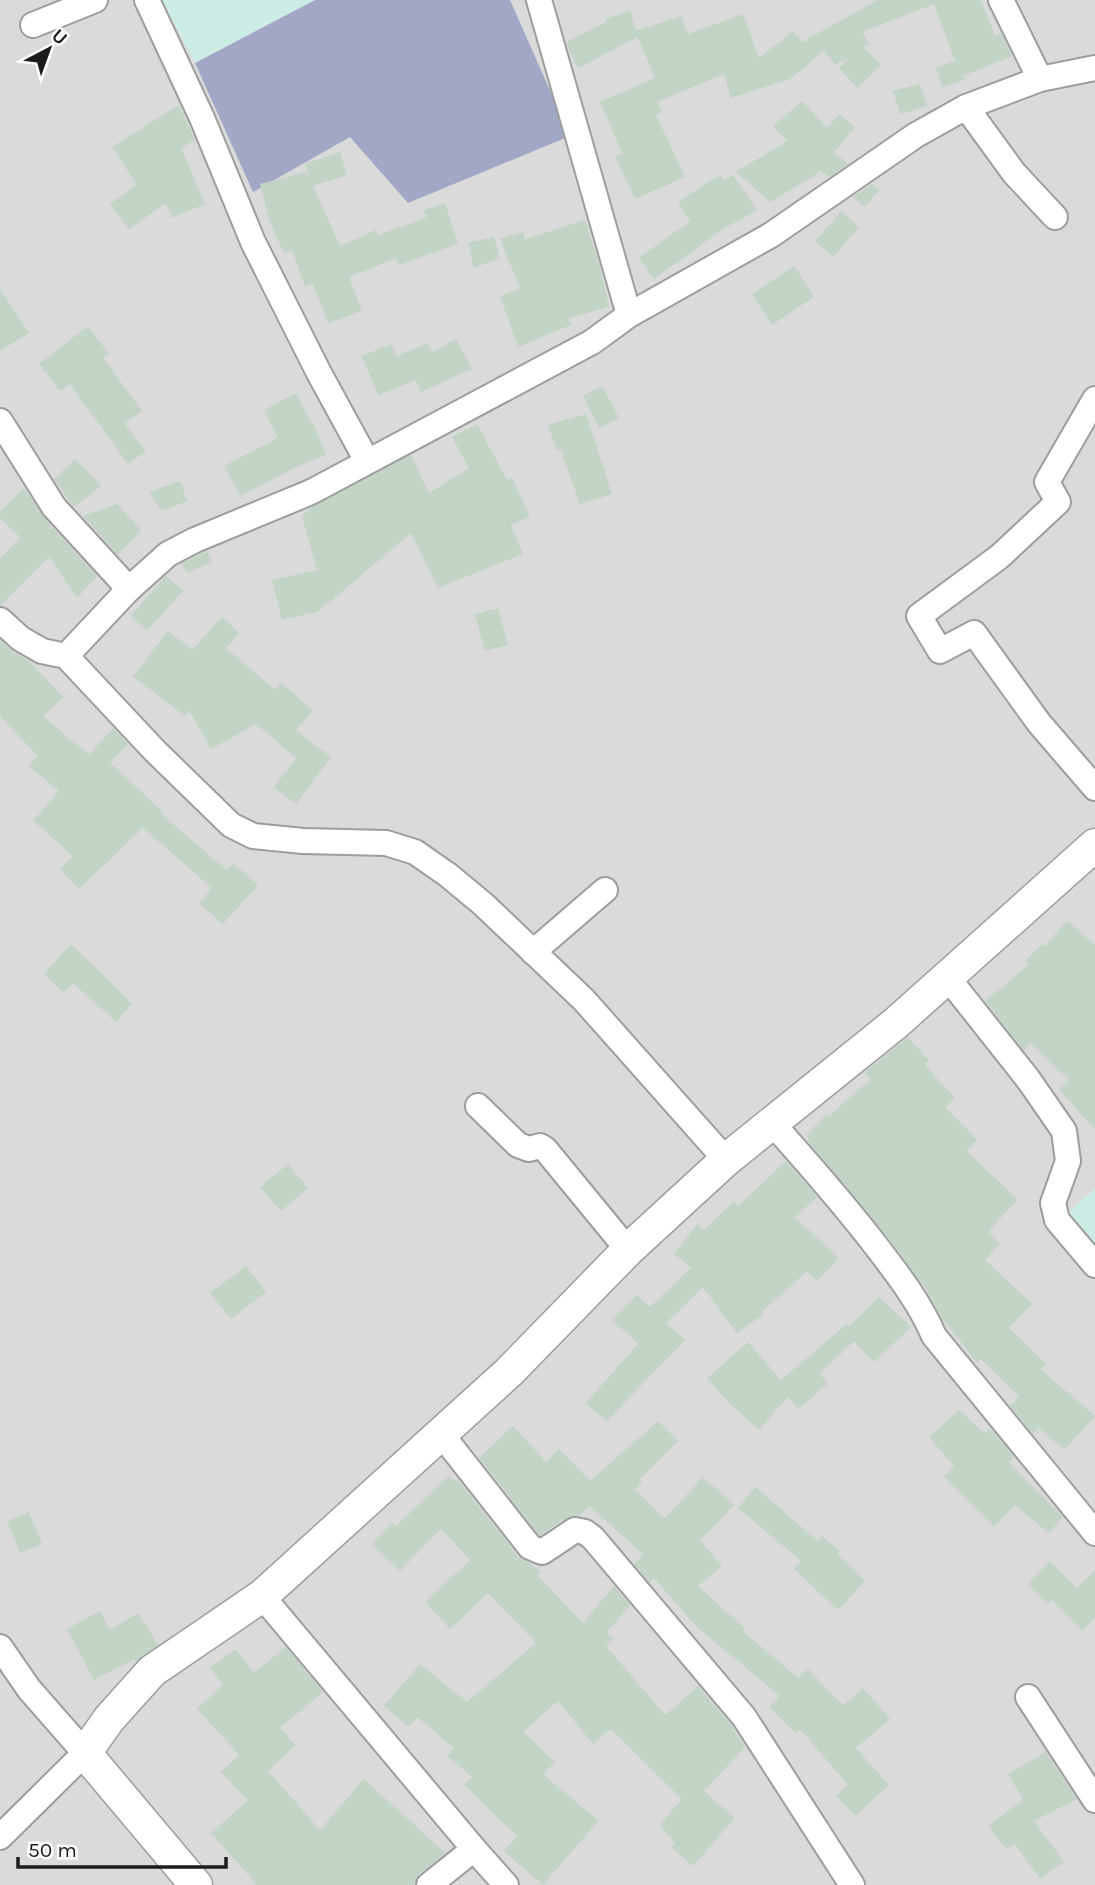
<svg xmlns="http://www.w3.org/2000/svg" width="1095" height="1885" viewBox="0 0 1095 1885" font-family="Karla,sans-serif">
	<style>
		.residential { fill: #d9dad9 }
		.farmland { fill: #ccede6 }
		.cemetery { fill: #a2a7c6 }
		.building { fill: #c2d4c5 }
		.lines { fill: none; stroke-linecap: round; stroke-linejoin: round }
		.minor-casing { stroke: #9d9d9d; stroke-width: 28 }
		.tertiary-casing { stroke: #9d9d9d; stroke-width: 35 }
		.minor { stroke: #fff; stroke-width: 24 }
		.tertiary { stroke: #fff; stroke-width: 32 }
	</style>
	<rect width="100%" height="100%" fill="#e1ede6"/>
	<path class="residential" d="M0,0H162L195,63L315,0H1095V1189L1054,1225L1095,1274V1885H0Z"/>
	<g class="farmland">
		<path d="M162,0H315L195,63Z"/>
		<path d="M1095,1189V1274L1053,1225Z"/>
	</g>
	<path class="cemetery" d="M315,0H510L570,136L408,203L350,137L253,192L195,63Z"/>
	<g class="building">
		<path d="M878,0H981L995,35L1001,33L1012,56L963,76L965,80L942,87L936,67L955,61L934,4L862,32L869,44L863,46L881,66L857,88L839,68L847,60L835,64L824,51L790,79L731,98L724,74L657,102L662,112L656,115L685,177L635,199L615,156L622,153L600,102L655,78L638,37L578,68L566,42L606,22L605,19L630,11L636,31L681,16L688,34L743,14L759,58L793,31L802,42Z"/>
		<path d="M920,84L927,106L900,114L893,91Z"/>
		<path d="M802,101L827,128L839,114L855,127L834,152L848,164L829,177L820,170L814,176L770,202L736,172L787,141L773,126Z"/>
		<path d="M179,105L195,140L181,148L205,204L172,218L166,203L129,229L110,204L137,185L112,147Z"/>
		<path d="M340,152L347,175L313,186L340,246L376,230L378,235L426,218L424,210L445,203L458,244L398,265L396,258L349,277L362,311L328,323L313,284L305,287L292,250L284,253L269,219L260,184L306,172L310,181L305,164Z"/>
		<path d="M721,174L724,180L733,175L757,210L723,229L654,279L639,258L690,221L678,202Z"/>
		<path d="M872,184L879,190L865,207L853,197Z"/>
		<path d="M841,211L859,227L833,257L815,241Z"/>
		<path d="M585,220L601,270L609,307L569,318L571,325L518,347L500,296L520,288L500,239L523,232L525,239Z"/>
		<path d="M494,237L500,258L474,268L468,243Z"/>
		<path d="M794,266L814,297L772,325L752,294Z"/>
		<path d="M0,289L29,333L0,351Z"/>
		<path d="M88,326L109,354L103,358L142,411L124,423L146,451L128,464L70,384L60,391L39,364Z"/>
		<path d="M456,339L472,369L421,392L416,380L378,395L362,356L391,344L397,356L428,343L432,352Z"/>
		<path d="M602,386L619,418L599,428L583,396Z"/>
		<path d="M296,393L311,423L313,422L326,455L298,466L240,496L224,466L278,438L264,410Z"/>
		<path d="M586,414L612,494L580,504L561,450L557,451L548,425Z"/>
		<path d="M477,424L507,480L512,478L530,516L511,525L523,554L438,588L411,533L319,611L282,620L272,580L317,570L302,516L312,507L411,455L429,493L469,468L452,437Z"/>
		<path d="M75,459L101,486L74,507L54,479Z"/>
		<path d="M180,481L187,501L162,511L149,492Z"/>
		<path d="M24,488L51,526L46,530L53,528L97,576L77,598L49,557L0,606V559L20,537L0,518V512Z"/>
		<path d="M117,504L141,530L118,555L83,516Z"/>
		<path d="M207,551L212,562L187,573L182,563Z"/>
		<path d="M166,576L183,591L147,631L131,616Z"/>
		<path d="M498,608L508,645L485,651L475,614Z"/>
		<path d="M222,617L239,633L226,648L275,690L281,683L313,710L296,730L331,757L296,804L274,787L296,758L256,724L211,749L189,710L185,716L133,676L168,631L192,650Z"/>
		<path d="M0,640L13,652L29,661L63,697L43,716L89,755L113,728L128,744L110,763L163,812L161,814L227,870L233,863L258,885L223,924L199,903L212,888L143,828L79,889L60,869L73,856L33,821L59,791L29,766L38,756L0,716Z"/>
		<path d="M1067,921L1095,945V1130L1059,1089L1069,1080L1031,1043L1024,1051L985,1001L1029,965L1025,961L1042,944L1044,946Z"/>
		<path d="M71,944L132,1004L116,1022L73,983L64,993L44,974Z"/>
		<path d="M908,1037L929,1061L925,1065L955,1098L945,1107L977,1140L966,1151L1018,1199L988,1232L1000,1243L985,1260L1032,1304L1009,1328L1046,1364L1040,1369L1095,1416L1064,1450L1039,1428L1033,1434L1010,1406L1019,1397L981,1359L978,1363L943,1320L927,1291L893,1244L808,1141L809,1139L806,1135L826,1115L828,1117L871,1079L865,1072Z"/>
		<path d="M786,1161L817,1197L795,1217L839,1258L817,1281L807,1271L762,1312L764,1314L737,1333L703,1287L666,1323L685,1340L607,1421L586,1403L638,1344L612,1320L637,1295L650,1307L691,1267L674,1254L697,1224L704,1230L734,1201L738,1206Z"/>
		<path d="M288,1164L308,1188L281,1211L260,1187Z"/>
		<path d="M246,1266L266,1292L231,1319L210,1293Z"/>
		<path d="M879,1297L911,1327L874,1362L854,1341L820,1374L828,1384L798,1409L788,1397L759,1430L729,1403L707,1378L748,1342L781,1380L847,1324L849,1326Z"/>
		<path d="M959,1410L985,1434L990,1428L1014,1457L1009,1462L1063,1517L1049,1533L1015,1505L994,1526L944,1477L954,1466L929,1437Z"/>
		<path d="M658,1421L678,1441L640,1479L642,1482L635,1490L665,1518L703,1477L734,1505L700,1540L722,1566L698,1586L746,1629L743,1631L798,1678L808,1669L843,1705L863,1688L890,1719L856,1748L889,1785L855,1816L836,1796L848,1785L800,1729L796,1733L769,1707L780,1696L697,1627L654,1578L650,1583L634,1564L643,1554L589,1506L579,1516L567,1518L539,1535L479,1458L513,1426L546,1462L559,1449L590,1481Z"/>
		<path d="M449,1476L454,1481L457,1479L518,1556L541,1571L537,1575L583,1623L614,1586L630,1605L607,1632L613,1639L606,1646L665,1715L698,1686L732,1726L745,1747L704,1791L735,1818L693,1866L671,1847L675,1843L660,1825L682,1799L611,1729L593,1744L558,1701L523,1732L555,1762L543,1774L598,1821L543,1885L504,1851L517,1836L464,1785L472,1777L447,1756L454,1748L417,1717L409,1727L384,1706L420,1664L467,1702L536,1643L488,1593L450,1629L425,1602L470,1560L441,1529L400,1571L372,1544L392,1523L395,1527Z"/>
		<path d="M755,1487L818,1541L822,1536L839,1551L837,1554L865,1581L838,1610L794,1569L801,1561L738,1508Z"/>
		<path d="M29,1512L42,1544L20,1553L7,1521Z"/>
		<path d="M1050,1561L1077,1588L1095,1570V1617L1082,1630L1052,1600L1048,1604L1028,1584Z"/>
		<path d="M100,1611L110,1630L138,1613L158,1645L136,1662L134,1659L94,1680L67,1629Z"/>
		<path d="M286,1647L323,1692L280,1728L295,1745L268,1771L320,1830L364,1779L445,1853L419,1874L414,1885H257L211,1833L248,1800L221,1772L239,1755L197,1709L223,1685L210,1668L236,1649L254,1673Z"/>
		<path d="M1046,1752L1077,1799L1034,1821L1064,1862L1040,1879L1015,1844L1007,1850L989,1826L1023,1799L1008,1774Z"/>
	</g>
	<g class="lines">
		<defs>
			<g id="minor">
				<path d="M147,0L202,118L253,242L319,373L367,461"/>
				<path d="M539,0L629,315"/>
				<path d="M1001,0L1040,79"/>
				<path d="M33,25L95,0"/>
				<path d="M966,107L1014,173L1055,217"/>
				<path d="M1095,399L1047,482L1058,502L999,557L919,616L940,651L974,633L1039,723L1095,788"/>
				<path d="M0,421L54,507L129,589"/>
				<path d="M0,620L21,639L42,651L66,656L155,751L231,825L253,836L303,841L386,843L415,852L448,875L483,904L584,1000L726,1160"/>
				<path d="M66,656L129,589L168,554L195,540L311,492L592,342L629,315L771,235L916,135L966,107L1040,79L1095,68"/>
				<path d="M533,952L605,890"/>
				<path d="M948,978L1028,1079L1064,1131L1068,1161L1053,1203L1057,1220L1095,1265"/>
				<path d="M478,1106L518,1145L529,1149L540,1146L545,1149L628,1250"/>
				<path d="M772,1123C807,1162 841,1201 873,1242C896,1272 919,1301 934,1336L1095,1533"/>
				<path d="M442,1435L530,1547L542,1552L575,1530L585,1532L593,1538L744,1717L852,1885"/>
				<path d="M262,1596L474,1849L506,1885"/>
				<path d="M0,1647L29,1689L85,1753L0,1837"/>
				<path d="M1028,1697L1095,1800"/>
				<path d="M429,1885L474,1849"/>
			</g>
			<path id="tertiary" d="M196,1885L85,1753L109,1719L152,1671L262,1596L509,1372L628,1250L726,1160L896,1023L1095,845"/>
		</defs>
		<use href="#minor" class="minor-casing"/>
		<use href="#tertiary" class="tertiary-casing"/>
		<use href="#minor" class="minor"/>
		<use href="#tertiary" class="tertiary"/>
	</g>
	<g transform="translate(49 49) rotate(41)" stroke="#ffffff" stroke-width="5" paint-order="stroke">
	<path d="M0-5L12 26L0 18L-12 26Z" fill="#1c1c1c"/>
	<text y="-10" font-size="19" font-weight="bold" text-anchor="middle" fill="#1c1c1c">U</text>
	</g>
	<path d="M18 1857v10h208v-10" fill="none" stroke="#1c1c1c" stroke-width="3.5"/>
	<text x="28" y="1857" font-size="21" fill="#1c1c1c" stroke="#ffffff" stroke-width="5" paint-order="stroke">50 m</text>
</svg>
